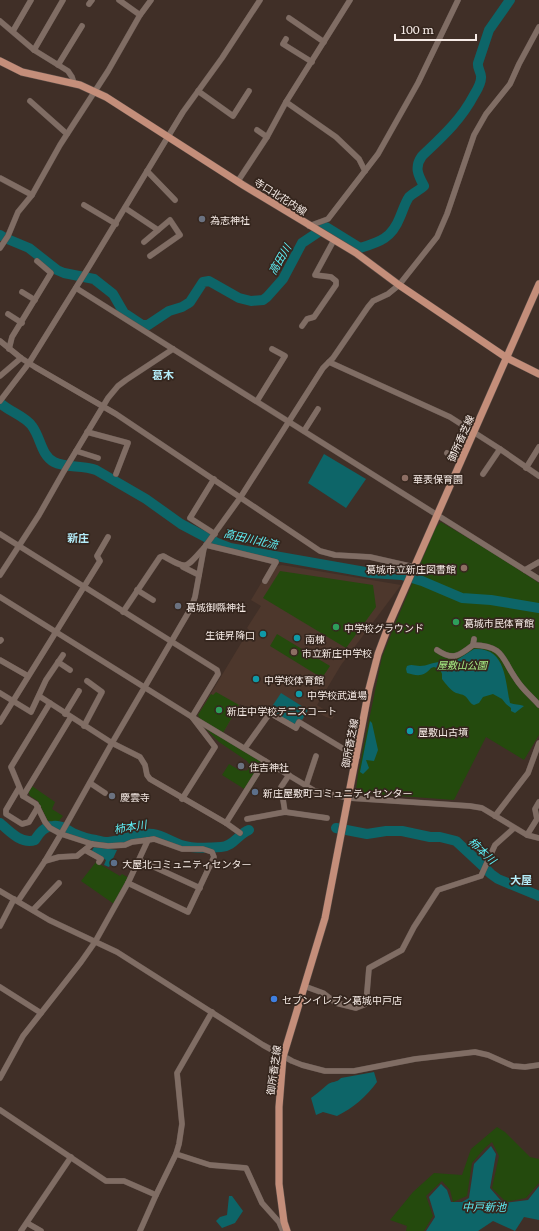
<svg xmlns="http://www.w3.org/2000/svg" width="539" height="1231" viewBox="0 0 539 1231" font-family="Literata,'Noto Sans JP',serif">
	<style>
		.built { fill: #4d372c }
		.green { fill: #244a0d }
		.water { fill: #0d6568 }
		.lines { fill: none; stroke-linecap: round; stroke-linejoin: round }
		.river { stroke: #0d6568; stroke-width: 10 }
		.minor-casing { stroke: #5c4e48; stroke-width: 6 }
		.major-casing { stroke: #5c4e48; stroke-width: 8 }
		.minor { stroke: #806d64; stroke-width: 5.5 }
		.major { stroke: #c48e7a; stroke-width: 7 }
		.worship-dot { fill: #6b7280; stroke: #35261e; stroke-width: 1.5 }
		.education-dot { fill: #8d6e63; stroke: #35261e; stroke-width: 1.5 }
		.leisure-dot { fill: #2e9e5b; stroke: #35261e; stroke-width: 1.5 }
		.culture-dot { fill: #0f9aa8; stroke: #35261e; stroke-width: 1.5 }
		.service-dot { fill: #5c6f8a; stroke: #35261e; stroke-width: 1.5 }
		.shop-dot { fill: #3f7fe0; stroke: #35261e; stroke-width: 1.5 }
		.labels { text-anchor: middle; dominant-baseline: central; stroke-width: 3.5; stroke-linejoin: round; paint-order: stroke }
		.street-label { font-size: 10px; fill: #f6ebe6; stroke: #35261e }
		.poi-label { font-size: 10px; fill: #f6ebe6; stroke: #35261e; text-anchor: start }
		.park-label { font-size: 10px; font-style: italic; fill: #a7ee84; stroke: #35261e }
		.water-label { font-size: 11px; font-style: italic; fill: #5ef1f8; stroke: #35261e }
		.neighbourhood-label { font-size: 11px; font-weight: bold; fill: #b5eefb; stroke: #35261e }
	</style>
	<rect width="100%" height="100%" fill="#402f27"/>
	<path class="built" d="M282,565L401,585L341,665L317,705L334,716L332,719L326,717L310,708L302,722L273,713L265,719L240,704L223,733L198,715L249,630L247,628L261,606L251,600L263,580L267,582L277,566Z"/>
	<g class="green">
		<path d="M441,522L490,551L539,583V735L524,760L486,737L454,800L359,793L356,790L358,774L382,657L398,617L436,527Z"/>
		<path d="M280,571L373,585L376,607L346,648L263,598Z"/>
		<path d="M277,634L330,666L322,678L270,646Z"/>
		<path d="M216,692L239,705L223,733L200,719L198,715L211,694L213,695Z"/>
		<path d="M205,728L267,763L249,792L222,775L229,764C236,768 241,772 248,770L250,765L247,761L219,742Z"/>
		<path d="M32,786L55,802L52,809L63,816L58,822L54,821H48L38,801L30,796L28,791Z"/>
		<path d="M96,862L120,876L122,874L129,878L114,904L81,881Z"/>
		<path d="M497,1127L505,1132L530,1157L539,1159V1183L526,1198L506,1202L492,1188L499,1156L492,1142L485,1148L472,1163L467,1196L453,1202L450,1190L442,1181L426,1196L433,1216L424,1231H406L407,1226L390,1220L413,1192L434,1173L462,1175L471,1149Z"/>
	</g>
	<g class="water">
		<path d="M324,454L366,479L346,508L308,483Z"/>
		<path d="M474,649C506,647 505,680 510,703C515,705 519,704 524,706L515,713L511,711V708L506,704L502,699L493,694L483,697L479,703L474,705C469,703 469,699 465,696C462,694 459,694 456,693C450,690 446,684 442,679V674L440,669L434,667L431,668C424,677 417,676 407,673L406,669L407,666C412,664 415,666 420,666C427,666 433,662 440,662L443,666L446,667Z"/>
		<path d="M281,693L308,710L302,720L300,719L295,727L273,713L275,710L271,708Z"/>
		<path d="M370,721L372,723L378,750L374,761L366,760L369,768L363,774L360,772Z"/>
		<path d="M94,847L117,850L109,867L104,865L106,860L91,852Z"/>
		<path d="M374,1072L377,1082C366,1097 353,1108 337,1116L323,1112L316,1115L311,1098C317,1094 322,1089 327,1085C331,1081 337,1083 341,1078Z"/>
		<path d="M491,1146L496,1154L490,1188L503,1203L528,1200L539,1186V1220L524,1217L515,1231L493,1221L478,1231H426L435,1217L429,1197L441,1184L447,1190L451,1202H462L469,1198L474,1164Z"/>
		<path d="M229,1196H232L243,1211L235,1223L222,1228L216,1221L220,1217L227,1215Z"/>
	</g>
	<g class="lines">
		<g class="river">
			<path d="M0,235L5,238L29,248L57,270L64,273L94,279L113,294L124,313L142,325H148L169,311L182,307L187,304L190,302L203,282L209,281L239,298L251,301L263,300L267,297L283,279L302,243L326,227L360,248C380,242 392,238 400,217C403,210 405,203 409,197C413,193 420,190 424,186C418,175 414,167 422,156C442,137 461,120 474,95C477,90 481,84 481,78C482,73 477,69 478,63L489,30L510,0"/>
			<path d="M0,403C10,412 25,416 32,426C41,438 41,455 54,462C65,468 82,465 96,470L146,499L181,524L217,543L230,548L371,573L402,575L422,581L462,598L491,600L539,608"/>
			<path d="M0,823C9,831 22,845 35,840C39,833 44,826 53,826C61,825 66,829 73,833C80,836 88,839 96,840C100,841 104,842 108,842C123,841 138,832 153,834C162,835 172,842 181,845C193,849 209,848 221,847C234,846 238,834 249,830"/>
			<path d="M336,828L367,834L386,831H402L430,837H440L456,841L484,867L491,874L498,879L539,896"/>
		</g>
		<defs>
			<g id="minor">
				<path d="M119,0L140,15"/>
				<path d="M89,4L92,0"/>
				<path d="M289,18L324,42"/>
				<path d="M0,21L34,50L68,71L72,77L74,83"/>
				<path d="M13,31L31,0"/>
				<path d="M286,39L283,44L312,62"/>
				<path d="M34,50L63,0"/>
				<path d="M58,65L82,26"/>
				<path d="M198,91L233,116L249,91"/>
				<path d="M30,101L67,134"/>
				<path d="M286,102L336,137L359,159L365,171"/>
				<path d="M257,130L267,137"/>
				<path d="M147,171L175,200"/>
				<path d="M0,178L32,195"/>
				<path d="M238,181L267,137L286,102L350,0"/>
				<path d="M84,205L116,224"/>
				<path d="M125,208L158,230"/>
				<path d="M309,226L328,219L378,154L418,83L458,0"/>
				<path d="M144,242L170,220L180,235L150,256"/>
				<path d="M0,248L8,236L18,212L32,195L60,145L108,71L140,15L151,0"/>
				<path d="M76,288L539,579"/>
				<path d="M22,292L35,300"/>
				<path d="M8,314L22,323"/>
				<path d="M302,326L307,319L314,317L336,285V281L331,277L315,275L334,240"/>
				<path d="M0,341L21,358L35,367L116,414L320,551L335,555L370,557L414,567"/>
				<path d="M9,349L12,337L51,273L37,261"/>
				<path d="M329,362L450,417L500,449L539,476"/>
				<path d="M0,376L21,358"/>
				<path d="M0,401L29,363L90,265L183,112L222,58L260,0"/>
				<path d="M257,401L285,356L272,349"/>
				<path d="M304,431L318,409"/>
				<path d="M87,432L128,443L116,474"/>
				<path d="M76,451L98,458"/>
				<path d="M447,453L461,462"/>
				<path d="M526,468L539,447"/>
				<path d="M483,474L500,449"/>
				<path d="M214,479L190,518L215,534"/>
				<path d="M0,534L217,670L218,674L192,717L215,747L182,799"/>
				<path d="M206,545L276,562L265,581"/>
				<path d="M183,567L199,575"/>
				<path d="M525,570L539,562"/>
				<path d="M0,575L39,515L64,471L108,398L118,386L126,380L173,349"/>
				<path d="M137,590L153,600"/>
				<path d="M0,597L192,717L315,791L349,798L470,806L482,808L527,835L539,838"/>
				<path d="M123,612L160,557L163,556C189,570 184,569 204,548"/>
				<path d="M474,639L473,645C505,646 501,658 516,679C522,689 532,697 539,705"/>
				<path d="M0,641L1,640"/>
				<path d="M437,650C453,661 459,656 473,645"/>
				<path d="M0,660L28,676"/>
				<path d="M58,662L70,670"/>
				<path d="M0,693L31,712L46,680L63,655"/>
				<path d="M39,696L112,743L140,757L145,765L147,775L150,779L226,823L265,761"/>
				<path d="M65,714L79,691"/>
				<path d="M0,722L100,561L97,556L108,537"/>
				<path d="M84,726L102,692L87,681"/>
				<path d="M245,748L270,713L296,728L299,722L357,757"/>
				<path d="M90,783L105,793"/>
				<path d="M306,786L316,756"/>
				<path d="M19,788L6,810V814L22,824L29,822L38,807"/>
				<path d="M23,796L71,717"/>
				<path d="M285,812L281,787L289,775"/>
				<path d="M495,816L528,773L539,743"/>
				<path d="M247,819L285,812L327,818"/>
				<path d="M226,823L240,833"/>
				<path d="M527,835L537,819L535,809L539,802"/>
				<path d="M85,850L101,859L99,862"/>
				<path d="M139,860L200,888"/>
				<path d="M45,861L59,857L77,856L92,844"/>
				<path d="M128,883L188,912L214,857L212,852L203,849H182L154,839L148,840"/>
				<path d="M0,891L49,920L117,952L263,1045L292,1061L302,1065L325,1071H354L415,1059L475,1052L488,1055L513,1066L525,1067L539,1065"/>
				<path d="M18,901L45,861L61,834L112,743L191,608L195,597L204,548L240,498L323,368L333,358L368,307L373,301L388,294L399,285L437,237L447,214L474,135L486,114L510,84L519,64L539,27"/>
				<path d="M33,910L59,883"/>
				<path d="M0,926L14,899"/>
				<path d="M304,986L323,993L336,1003L356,1008L366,1004L369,968L402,950L414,927L438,890L481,876L495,845L514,828"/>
				<path d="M0,987L41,1013"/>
				<path d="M0,1078L23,1036L81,962L95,942L128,883L148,840L132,842L125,845L108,846L92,844L61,834L50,828L45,822L36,804L23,796L11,767L50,703"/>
				<path d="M0,1110L106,1181H124L156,1195"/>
				<path d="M176,1154L210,1165L246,1168L262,1203L279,1222L283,1231"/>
				<path d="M27,1223L41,1231"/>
				<path d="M21,1231L71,1157"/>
				<path d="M140,1231L156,1195L176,1154L179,1144L182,1124L177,1073L212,1012"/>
			</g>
			<g id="major">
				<path d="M0,61L22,72L80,85L106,97L243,185L356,253L399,285L507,358L539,374"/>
				<path d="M287,1231L284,1222L279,1184V1107L283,1057L325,918L369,689L378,654L390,622L539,284"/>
			</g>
		</defs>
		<use href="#minor" class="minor-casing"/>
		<use href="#major" class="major-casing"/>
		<use href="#minor" class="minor"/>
		<use href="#major" class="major"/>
	</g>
	<g class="worship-dot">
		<circle cx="202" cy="219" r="4"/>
		<circle cx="178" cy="606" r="4"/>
		<circle cx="241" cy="766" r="4"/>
		<circle cx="112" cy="796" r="4"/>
	</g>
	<g class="education-dot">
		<circle cx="405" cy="478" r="4"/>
		<circle cx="464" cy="568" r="4"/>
		<circle cx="294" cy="652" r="4"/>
	</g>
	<g class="leisure-dot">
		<circle cx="456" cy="622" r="4"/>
		<circle cx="336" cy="627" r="4"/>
		<circle cx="219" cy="710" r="4"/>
	</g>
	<g class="culture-dot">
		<circle cx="263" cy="634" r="4"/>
		<circle cx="297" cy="638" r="4"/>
		<circle cx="256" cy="679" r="4"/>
		<circle cx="299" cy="694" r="4"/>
		<circle cx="410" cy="731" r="4"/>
	</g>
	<g class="service-dot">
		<circle cx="255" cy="792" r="4"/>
		<circle cx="114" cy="863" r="4"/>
	</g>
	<circle class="shop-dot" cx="274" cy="999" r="4"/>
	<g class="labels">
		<g class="street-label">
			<text transform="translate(281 196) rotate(32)">寺口北花内線</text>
			<text transform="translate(460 438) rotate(-66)">御所香芝線</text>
			<text transform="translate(349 743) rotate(-79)">御所香芝線</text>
			<text transform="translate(273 1070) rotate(-82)">御所香芝線</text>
		</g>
		<g class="poi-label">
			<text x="210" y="219">為志神社</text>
			<text x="413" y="478">華表保育園</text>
			<text x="456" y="568" text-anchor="end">葛城市立新庄図書館</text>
			<text x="186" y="606">葛城御縣神社</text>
			<text x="464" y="622">葛城市民体育館</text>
			<text x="344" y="627">中学校グラウンド</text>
			<text x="255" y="634" text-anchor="end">生徒昇降口</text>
			<text x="305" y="638">南棟</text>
			<text x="302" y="652">市立新庄中学校</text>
			<text x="264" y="679">中学校体育館</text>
			<text x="307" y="694">中学校武道場</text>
			<text x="227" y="710">新庄中学校テニスコート</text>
			<text x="418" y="731">屋敷山古墳</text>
			<text x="249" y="766">住吉神社</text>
			<text x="263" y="792">新庄屋敷町コミュニティセンター</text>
			<text x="120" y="796">慶雲寺</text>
			<text x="122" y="863">大屋北コミュニティセンター</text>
			<text x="282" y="999">セブンイレブン葛城中戸店</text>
		</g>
		<g class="park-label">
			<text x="462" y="664">屋敷山公園</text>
		</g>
		<g class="water-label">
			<text transform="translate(279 259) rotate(-60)">高田川</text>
			<text transform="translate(251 538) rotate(13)">高田川北流</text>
			<text transform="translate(130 826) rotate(-9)">柿本川</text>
			<text transform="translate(483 850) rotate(43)">柿本川</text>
			<text x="484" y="1206">中戸新池</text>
		</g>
		<g class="neighbourhood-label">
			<text x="163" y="374">葛木</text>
			<text x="78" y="537">新庄</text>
			<text x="521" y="879">大屋</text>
		</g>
	</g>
	<path d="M395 34v6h81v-6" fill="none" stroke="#f6ebe6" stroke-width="2"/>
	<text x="401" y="34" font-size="12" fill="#f6ebe6" stroke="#35261e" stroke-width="3" paint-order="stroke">100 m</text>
</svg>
